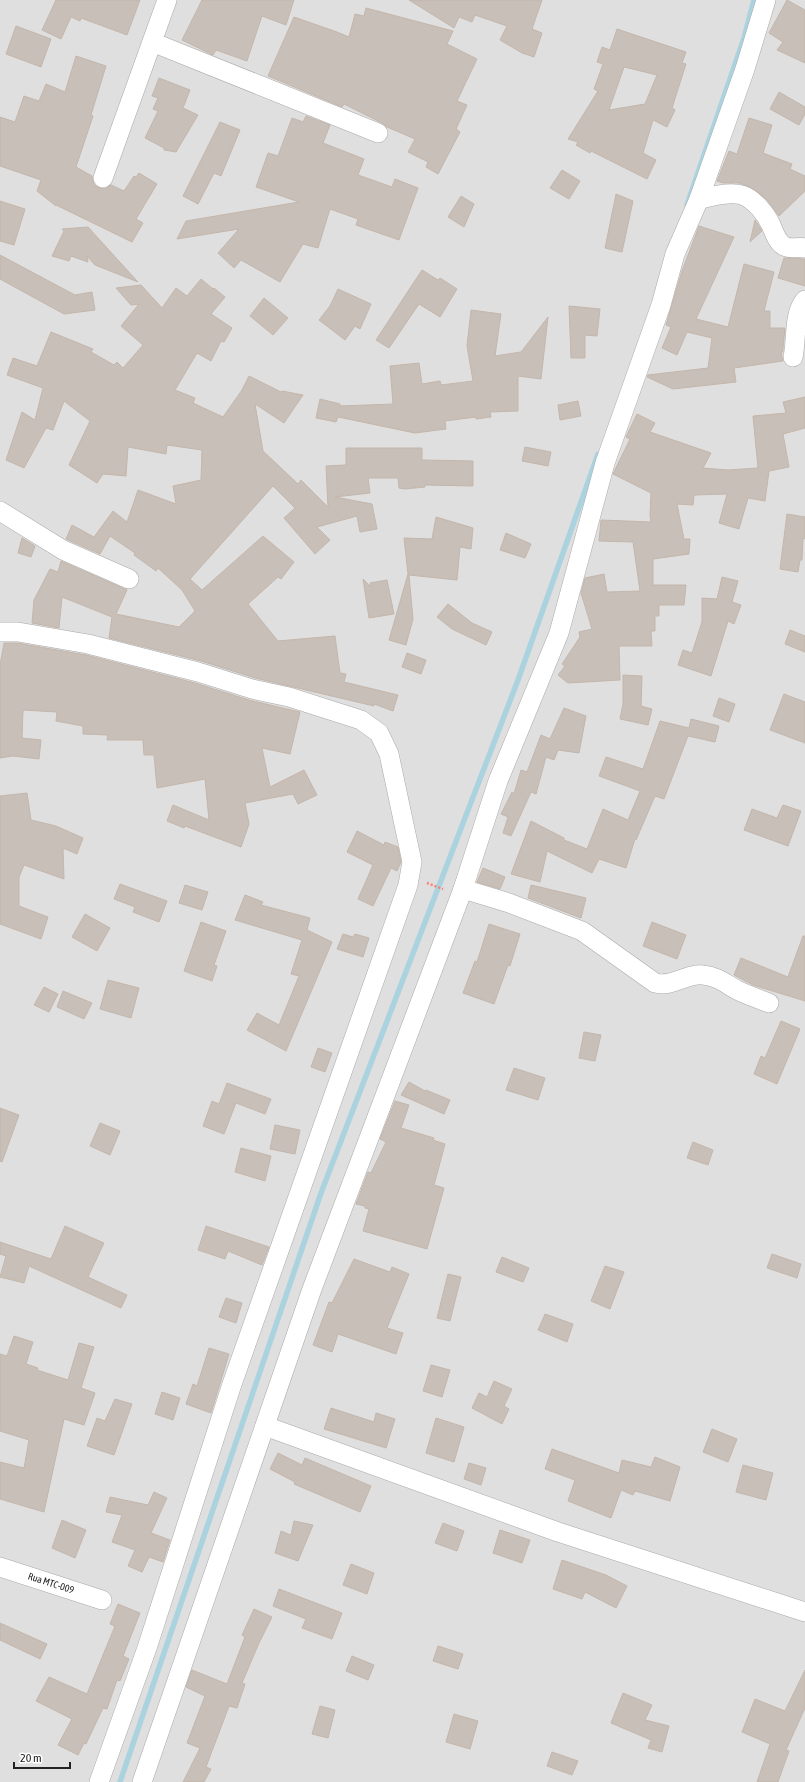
<svg xmlns="http://www.w3.org/2000/svg" width="805" height="1782" viewBox="0 0 805 1782" font-family="'Asap Condensed',sans-serif">
	<style>
		.residential { fill: #e0dfdf }
		.lines { fill: none; stroke-linecap: round; stroke-linejoin: round }
		.stream { stroke: #aad3df; stroke-width: 5.5 }
		.building { fill: #c7bfb8; stroke: #c4b6ab; fill-rule: evenodd }
		.minor-casing { stroke: #a9a9a9; stroke-width: 20 }
		.path { stroke: #fa8072; stroke-width: 2.5; stroke-dasharray: 2 2; stroke-linecap: butt }
		.minor { stroke: #fff; stroke-width: 19 }
		.labels { text-anchor: middle; dominant-baseline: central; stroke-width: 4; stroke-linejoin: round; paint-order: stroke }
		.street-label { font-size: 10px; fill: #222; stroke: #fff }
	</style>
	<rect width="100%" height="100%" fill="#f2efe9"/>
	<rect class="residential" x="0" y="0" width="805" height="1782"/>
	<g class="lines">
		<g class="stream">
			<path d="M687,205L744,38L754,0"/>
			<path d="M120,1782L321,1193L518,680L598,454"/>
		</g>
	</g>
	<g class="building">
		<path d="M56,0H140L127,35L81,18L80,21L71,17L61,39L42,30Z"/>
		<path d="M202,0H294L286,25L262,16L247,61L216,50L213,55L182,40Z"/>
		<path d="M409,0H542L532,29L542,33L534,57L522,53L500,40L507,26L475,15L472,22L459,17L454,28Z"/>
		<path d="M787,0L805,10V63L777,50L783,42L769,33Z"/>
		<path d="M366,8L453,31L447,44L477,59L457,101L467,105L456,129L460,132L438,174L426,167L428,162L408,152L415,139L387,127L382,123L344,104L342,107L268,76L294,17L337,32L349,37L355,14L364,16Z"/>
		<path d="M16,26L51,39L41,67L6,54Z"/>
		<path d="M617,29L686,52L682,63L686,64L672,108L675,110L667,127L653,120L643,153L656,160L647,179L591,151L590,153L576,145L578,142L568,139L598,91L594,89L603,64L597,62L602,47L610,50ZM624,67L657,75L645,104L609,110Z"/>
		<path d="M76,56L106,66L91,115L93,116L76,167L92,176L94,185L100,188L105,189L111,185L124,191L134,176L136,177L139,173L157,184L136,219L143,223L132,242L56,205V206L37,191L41,180L0,166V117L15,122L24,96L39,101L46,84L65,92Z"/>
		<path d="M159,78L190,90L183,108L198,115L176,152L164,150V148L145,138L158,111L153,109L158,98L152,96Z"/>
		<path d="M779,92L805,107V114L799,125L770,109Z"/>
		<path d="M306,116L330,125L323,143L364,159L358,175L392,187L395,179L418,188L399,240L356,225L358,219L330,209L318,248L303,244L280,282L241,260L234,268L218,253L239,229L177,239L186,221L299,202L256,187L268,153L278,156L292,118L303,122Z"/>
		<path d="M749,118L772,125L763,153L792,164L790,169L805,176V191L779,216L767,200L752,188L739,183H723L717,181L729,151L737,154Z"/>
		<path d="M220,122L240,130L221,176L214,173L198,204L183,196Z"/>
		<path d="M562,170L580,181L569,199L550,188Z"/>
		<path d="M616,194L633,201L622,252L605,248Z"/>
		<path d="M461,196L474,204L464,227L448,217Z"/>
		<path d="M0,201L25,209L14,245L0,241Z"/>
		<path d="M755,220L762,231L750,242Z"/>
		<path d="M699,226L734,237L696,319L728,327L744,264L774,272L764,311H770V328H785L783,349V352H781L783,361L734,368L736,382L673,389L647,377L648,375L708,368L712,338L687,332L677,355L662,348L671,327L666,325L682,271Z"/>
		<path d="M88,227L138,282L95,265L87,256L88,262L71,256L69,261L52,256L64,231L62,229Z"/>
		<path d="M0,255L75,295L92,292L95,310L64,314L0,279Z"/>
		<path d="M784,258L805,259V286L778,278Z"/>
		<path d="M422,270L438,280L440,278L457,289L440,317L419,304L389,348L376,340Z"/>
		<path d="M201,279L213,289L214,288L225,297L211,314L232,328L224,342L221,341L211,361L197,353L175,390L195,398L193,403L223,417L242,390L249,376L281,392L282,391L303,395L284,423L255,404L263,451L298,484L301,480L328,507L326,466L346,465V448H422V460L473,461V486L425,485V487L405,489L399,488L398,478H368L370,493L335,497L372,504L377,529L360,532L357,516L317,527L330,540L315,554L284,518L295,508L273,486L190,579L202,590L263,536L294,562L281,579L278,577L248,604L278,641L335,636L340,673L346,674L344,682L398,695L393,711L374,704V706L255,678L201,661L109,638L112,617L62,597L59,628L32,623L34,600L50,569L58,572L61,561L127,590L116,614L179,627L195,611L182,590L158,568L156,571L134,555L135,553L110,536L100,554L66,539L72,525L94,537L113,511L127,522L138,490L176,504L173,486L201,480L202,450L167,445L166,454L128,447L126,476L103,474L97,483L69,465L90,421L64,401L53,430L46,428L24,468L6,460L22,412L35,420L43,388L7,375L13,358L37,366L51,332L93,349L91,352L114,365L117,362L123,368L143,345L121,326L139,304L131,305L116,288L141,285L162,308L176,288L187,296Z"/>
		<path d="M338,289L371,304L360,329L355,326L345,340L319,320L330,306Z"/>
		<path d="M264,298L288,318L273,335L250,316Z"/>
		<path d="M569,306L600,309L597,336L585,335V358H571Z"/>
		<path d="M471,310L501,314L495,356L521,352L548,317L541,379L518,376V411L490,412L491,417L476,419V417L445,421L446,429L415,433L338,417L336,422L316,418L320,399L340,404V406L393,404L390,366L419,363L422,384L440,381L441,385L473,381L467,346Z"/>
		<path d="M805,397V428L783,434L789,467L769,471L765,501L748,498L739,529L719,523L727,494L694,495L693,505L677,504L684,539H690L689,554L653,559V585H686L684,605H659V616H655V631H651L652,646H619L620,680L568,683L558,675L565,666L562,664L580,637L579,632L592,629L581,593L585,578L604,574L607,592L640,591L633,542L599,541L601,520L651,522L650,515L651,493L613,474L630,439L626,437L637,414L655,423L650,432L711,453L703,468L728,470L758,468L753,416L786,413L783,402Z"/>
		<path d="M578,401L581,416L560,420L558,405Z"/>
		<path d="M525,447L551,452L548,466L522,461Z"/>
		<path d="M787,514L805,517V539L803,538L802,560H800L798,572L780,569Z"/>
		<path d="M436,517L473,528L471,549L460,547L457,580L409,575L413,619L406,645L389,640L408,574L404,538L432,539Z"/>
		<path d="M506,533L531,544L525,558L500,550Z"/>
		<path d="M22,538L35,546L31,557L18,553Z"/>
		<path d="M722,577L738,581L732,602L741,605L734,624L728,621L711,676L678,665L683,650L692,653L702,622V598L717,599Z"/>
		<path d="M363,579L371,587L370,583L387,580L394,614L369,618Z"/>
		<path d="M448,604L472,623L492,632L486,645L452,629L437,617Z"/>
		<path d="M790,630L805,636V652L785,644Z"/>
		<path d="M4,643H17L86,655L195,683L249,700L300,712L290,754L262,748L270,787L304,770L317,795L298,804L293,794L245,803L249,824L241,847L185,826L184,828L167,821L173,805L209,820L205,779L157,788L154,755H144L143,740H107L108,735L83,734V726L56,721L57,712L23,710L22,738L41,740L39,759L13,756L0,758V665Z"/>
		<path d="M407,653L426,660L421,674L402,667Z"/>
		<path d="M623,675L642,676L641,706L652,709L648,725L620,719L623,704Z"/>
		<path d="M784,694L805,702V743L770,730Z"/>
		<path d="M719,698L735,704L729,722L713,716Z"/>
		<path d="M564,708L586,716L579,753L558,750L554,760L546,757L536,794L531,792L511,836L503,833L508,817L501,814L512,792L514,794L521,770L527,772L541,735L550,739Z"/>
		<path d="M691,719L719,726L715,742L688,736L664,799L655,796L636,840L635,839L626,868L599,859L592,873L547,851L540,882L511,874L531,821L564,838V840L587,849L603,809L628,820L640,791L599,776L606,757L643,769L660,721L689,728Z"/>
		<path d="M27,793L31,820L56,826L83,838L77,854L63,848L64,879L24,865L19,877V906L48,917L41,939L0,924V796Z"/>
		<path d="M783,805L801,811L788,846L744,830L752,809L777,818Z"/>
		<path d="M357,831L384,845L385,842L398,847L401,862L397,871L391,868L373,906L358,899L373,865L347,852Z"/>
		<path d="M483,868L505,877L500,889L477,882Z"/>
		<path d="M120,884L167,901L159,922L133,912L135,907L114,899Z"/>
		<path d="M185,885L208,892L202,910L179,903Z"/>
		<path d="M531,885L586,898L581,918L528,898Z"/>
		<path d="M245,895L263,902L261,905L310,918L307,930L332,942L286,1051L247,1030L257,1013L279,1025L299,976L291,974L302,940L235,920Z"/>
		<path d="M85,914L110,928L97,951L72,937Z"/>
		<path d="M201,922L226,931L214,965L217,966L212,981L184,971Z"/>
		<path d="M652,922L686,935L677,959L643,946Z"/>
		<path d="M489,924L520,934L510,966L508,965L494,1004L463,993L475,961L477,962Z"/>
		<path d="M343,934L353,937L355,934L369,938L363,957L337,949Z"/>
		<path d="M803,936H805V1001L753,985L734,975L741,958L788,977Z"/>
		<path d="M108,980L139,988L131,1018L100,1009Z"/>
		<path d="M44,987L58,994L49,1012L34,1005Z"/>
		<path d="M63,991L92,1003L84,1019L57,1007Z"/>
		<path d="M781,1021L800,1029L777,1084L754,1074L761,1056L765,1058Z"/>
		<path d="M584,1032L601,1035L595,1061L579,1058Z"/>
		<path d="M318,1048L332,1053L325,1072L311,1067Z"/>
		<path d="M514,1068L545,1078L538,1100L506,1090Z"/>
		<path d="M409,1082L425,1091L426,1090L450,1100L444,1114L401,1095Z"/>
		<path d="M227,1083L271,1099L265,1114L236,1103L224,1134L203,1126L212,1101L219,1104Z"/>
		<path d="M395,1101L409,1105L401,1128L434,1138L433,1140L445,1144L434,1185L444,1188L427,1249L363,1231L369,1209L365,1208V1206L356,1204L368,1172L371,1173L386,1142L380,1139Z"/>
		<path d="M0,1108L19,1115L2,1162L0,1161Z"/>
		<path d="M100,1123L120,1131L110,1155L90,1146Z"/>
		<path d="M275,1125L300,1130L295,1154L270,1149Z"/>
		<path d="M693,1142L713,1150L708,1165L687,1158Z"/>
		<path d="M241,1148L271,1156L265,1181L235,1172Z"/>
		<path d="M65,1226L104,1243L88,1277L127,1295L121,1308L29,1266L24,1283L0,1277L6,1256L0,1254V1242L51,1259Z"/>
		<path d="M206,1226L269,1247L262,1265L228,1251L225,1259L198,1250Z"/>
		<path d="M772,1254L801,1264L797,1278L767,1268Z"/>
		<path d="M502,1257L529,1268L523,1282L496,1272Z"/>
		<path d="M354,1259L390,1272L392,1267L409,1274L387,1328L403,1333L396,1354L338,1334L332,1352L313,1345L329,1302L332,1303Z"/>
		<path d="M605,1266L624,1272L610,1309L591,1301Z"/>
		<path d="M448,1274L461,1277L450,1321L437,1318Z"/>
		<path d="M226,1298L242,1303L236,1323L219,1317Z"/>
		<path d="M545,1314L573,1324L567,1342L538,1330Z"/>
		<path d="M14,1336L33,1342L26,1364L38,1368L37,1370L68,1380L79,1343L94,1347L81,1388L95,1393L84,1425L64,1419L44,1512L0,1499V1462L24,1468L29,1440L0,1431V1354L7,1356Z"/>
		<path d="M209,1348L229,1354L211,1413L186,1404L193,1384L197,1386Z"/>
		<path d="M431,1365L450,1370L442,1397L423,1391Z"/>
		<path d="M494,1381L512,1389L504,1406L509,1409L502,1424L472,1408L479,1393L487,1397Z"/>
		<path d="M162,1392L180,1398L173,1420L155,1414Z"/>
		<path d="M115,1399L132,1404L114,1455L87,1446L97,1418L105,1421Z"/>
		<path d="M331,1408L374,1422L376,1413L395,1419L386,1448L324,1429Z"/>
		<path d="M436,1418L464,1427L454,1462L426,1453Z"/>
		<path d="M712,1429L737,1439L728,1462L703,1452Z"/>
		<path d="M552,1449L619,1473L622,1460L651,1467L655,1457L680,1467L670,1501L635,1491L633,1495L621,1490L611,1518L568,1501L575,1480L545,1469Z"/>
		<path d="M278,1453L302,1465L305,1458L371,1486L360,1512L294,1484L295,1482L270,1469Z"/>
		<path d="M469,1463L486,1468L481,1485L464,1479Z"/>
		<path d="M743,1465L773,1473L766,1500L736,1492Z"/>
		<path d="M154,1492L167,1498L151,1533L170,1540L163,1562L149,1557L142,1572L128,1566L135,1550L112,1542L122,1515L106,1512L110,1497L148,1505Z"/>
		<path d="M62,1520L86,1530L75,1558L52,1548Z"/>
		<path d="M294,1521L313,1525L298,1561L275,1553L281,1531L291,1535Z"/>
		<path d="M443,1523L464,1531L457,1551L435,1543Z"/>
		<path d="M500,1530L530,1540L522,1563L493,1553Z"/>
		<path d="M562,1560L606,1575L627,1586L616,1608L585,1592L582,1599L553,1589Z"/>
		<path d="M351,1564L374,1573L367,1594L343,1585Z"/>
		<path d="M279,1589L342,1613L332,1639L302,1628L306,1619L273,1606Z"/>
		<path d="M118,1604L140,1613L123,1656L129,1659L120,1681L117,1680L107,1709L103,1708L86,1744L84,1743L78,1755L58,1745L72,1719L36,1701L49,1677L87,1694L115,1626L110,1624Z"/>
		<path d="M254,1609L272,1617L259,1643L242,1683L245,1684L237,1708L229,1706L206,1767L211,1769L204,1782H183L200,1748L187,1743L205,1696L186,1687L192,1670L227,1684L245,1637L242,1635Z"/>
		<path d="M0,1623L47,1644L40,1659L0,1640Z"/>
		<path d="M438,1646L463,1654L458,1669L433,1661Z"/>
		<path d="M352,1656L374,1665L368,1680L346,1671Z"/>
		<path d="M805,1670V1708L786,1750L789,1751L778,1782H757L770,1744L742,1732L755,1699L785,1711Z"/>
		<path d="M623,1693L652,1705L645,1720L669,1726L662,1752L648,1748L651,1740L611,1723Z"/>
		<path d="M320,1706L335,1710L328,1738L312,1734Z"/>
		<path d="M454,1714L478,1721L470,1749L446,1742Z"/>
		<path d="M552,1752L578,1761L572,1775L547,1766Z"/>
	</g>
	<g class="lines">
		<defs>
			<g id="minor">
				<path d="M152,42L378,133"/>
				<path d="M103,178L167,0"/>
				<path d="M699,199C711,197 729,191 742,195C754,199 766,214 771,225C774,232 777,242 784,246C791,250 798,246 805,248"/>
				<path d="M793,357C797,340 793,314 805,300"/>
				<path d="M0,511L63,550L129,579"/>
				<path d="M0,632H18L88,644L198,672L252,689L289,697L361,720L379,733L389,754L412,862L408,885L231,1387L147,1648L99,1782"/>
				<path d="M463,889L509,903L582,931L655,983C671,988 687,973 703,975C717,976 726,984 737,990C747,995 759,999 769,1003"/>
				<path d="M265,1426L558,1532L805,1612"/>
				<path d="M0,1567L102,1600"/>
				<path d="M142,1782L312,1289L463,889L498,781L559,633L605,463L661,305L675,254L699,199L745,69L766,0"/>
			</g>
		</defs>
		<use href="#minor" class="minor-casing"/>
		<path class="path" d="M427,883L443,889"/>
		<use href="#minor" class="minor"/>
	</g>
	<g class="labels">
		<g class="street-label">
			<text transform="translate(51 1583) rotate(18)">Rua MTC-009</text>
		</g>
	</g>
	<path d="M14 1762v6h56v-6" fill="none" stroke="#222222" stroke-width="2"/>
	<text x="20" y="1762" font-size="12" fill="#222222" stroke="#ffffff" stroke-width="3" paint-order="stroke">20 m</text>
</svg>
